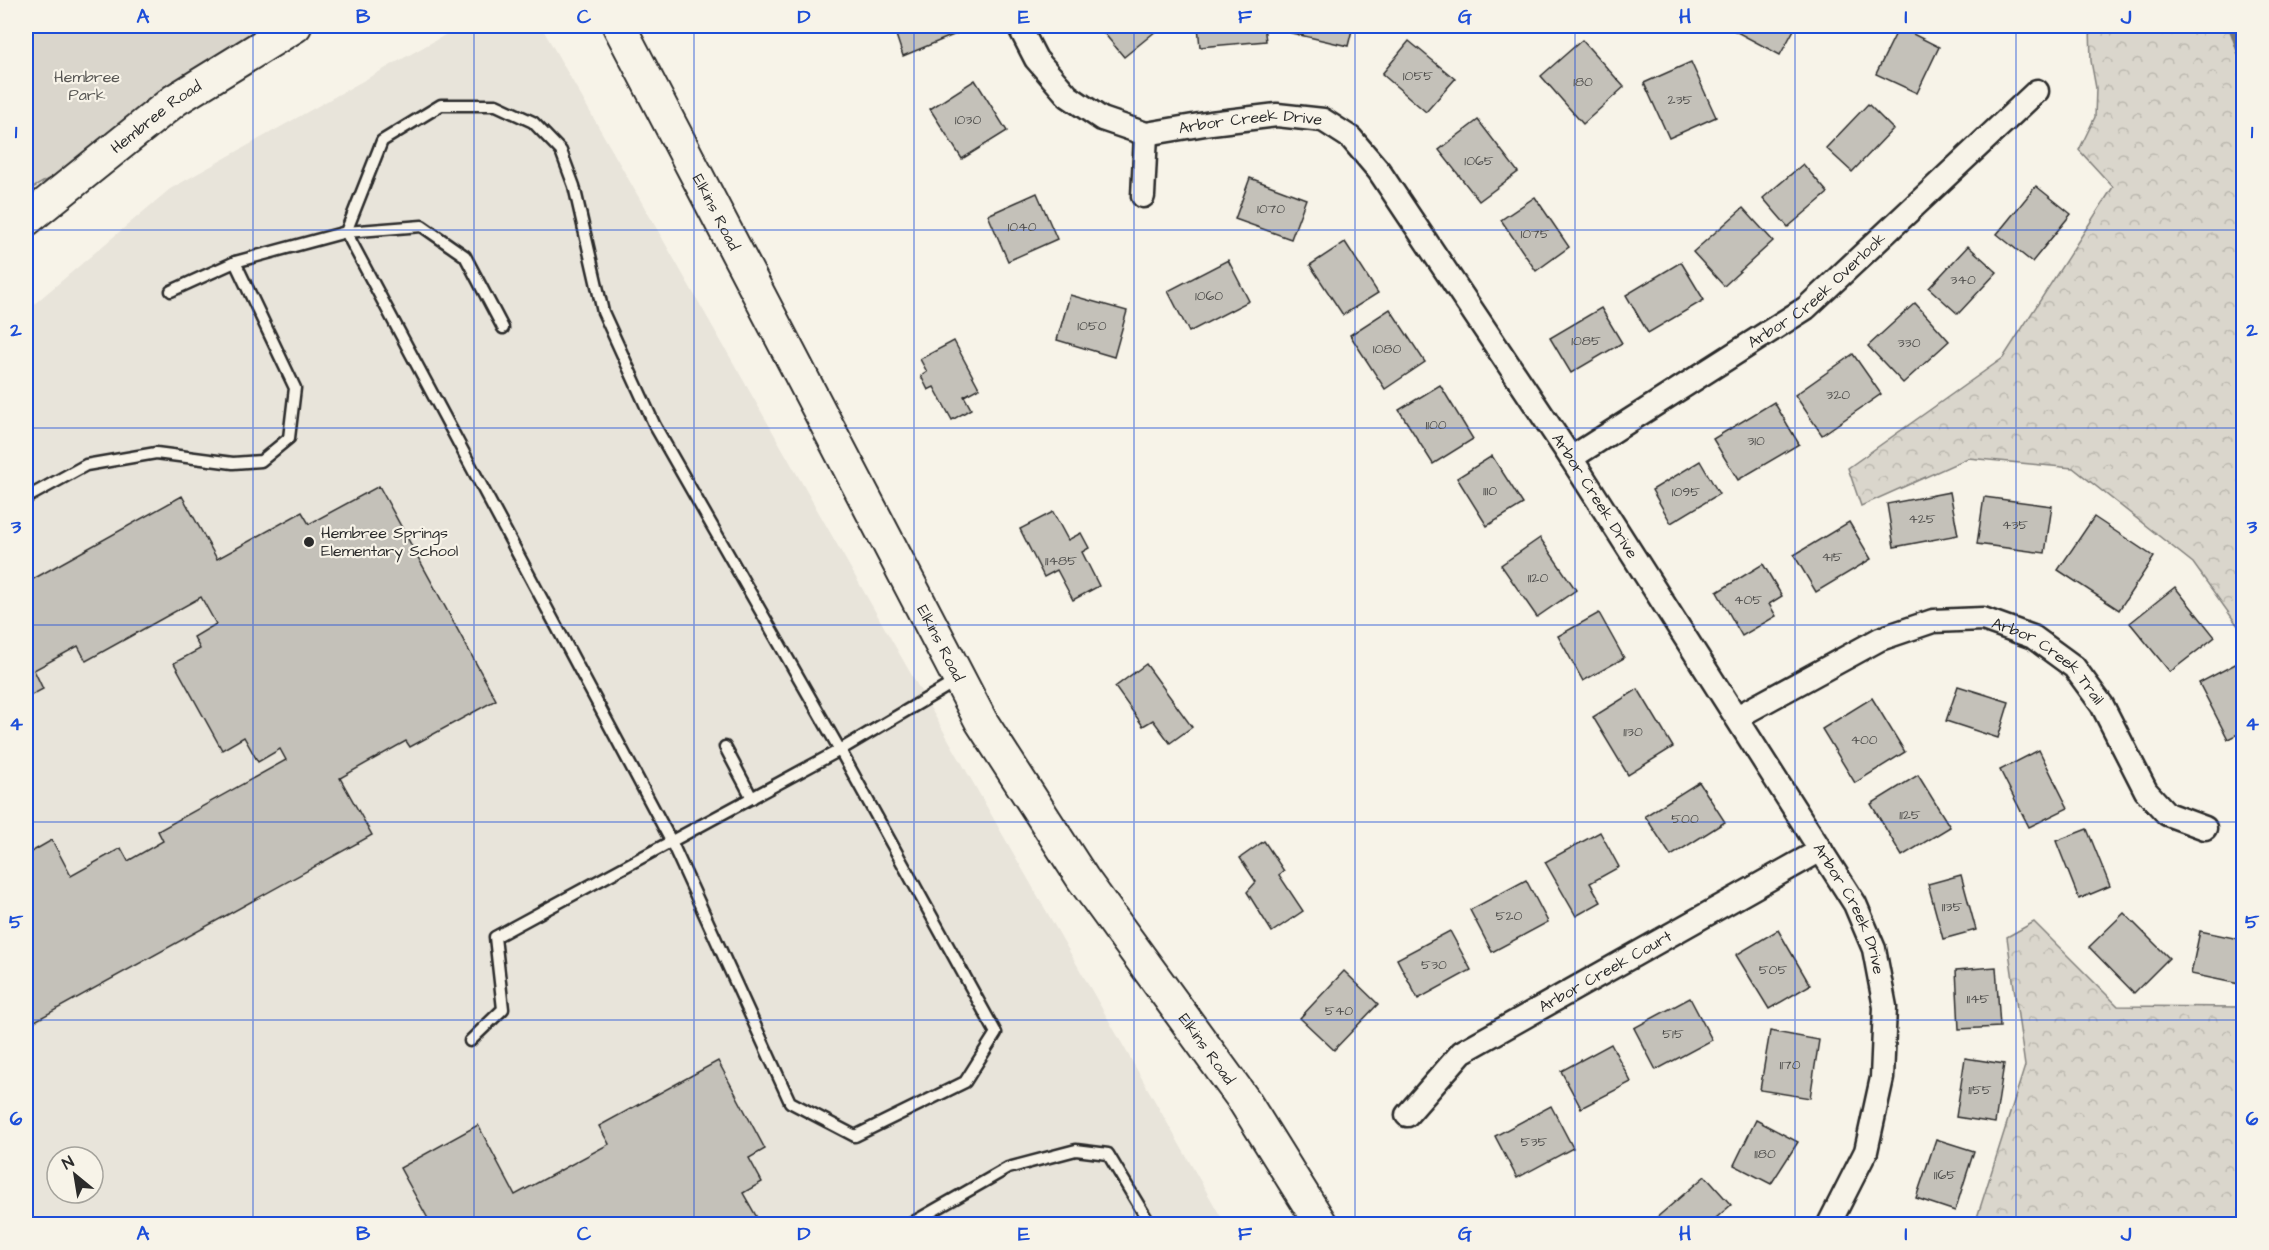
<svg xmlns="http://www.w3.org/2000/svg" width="2269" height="1250" viewBox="0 0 2269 1250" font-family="'Architects Daughter',sans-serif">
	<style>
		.built { fill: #e8e4da; fill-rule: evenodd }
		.forest { fill: url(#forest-crowns); stroke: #82807c; stroke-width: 1.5 }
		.park { fill: #dad6cc; stroke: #82807c; stroke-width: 1.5 }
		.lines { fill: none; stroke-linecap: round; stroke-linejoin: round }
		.stream { stroke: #7a7874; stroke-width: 8 }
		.building { fill: #c4c1b9; stroke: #2b2b2b; stroke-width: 1.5 }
		.lane-casing { stroke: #2b2b2b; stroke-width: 15 }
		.street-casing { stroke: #2b2b2b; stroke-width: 27 }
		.secondary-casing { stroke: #2b2b2b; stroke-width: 36 }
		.lane { stroke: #f7f3e8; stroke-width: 10 }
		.street { stroke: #f7f3e8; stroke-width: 22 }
		.secondary { stroke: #f7f3e8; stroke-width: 32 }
		.grid { fill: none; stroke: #1d4ed8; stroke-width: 1.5; stroke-opacity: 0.55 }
		.poi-dot { fill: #2b2b2b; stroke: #f7f3e8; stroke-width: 2 }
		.labels { text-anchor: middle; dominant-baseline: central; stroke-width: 4.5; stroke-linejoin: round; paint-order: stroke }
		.number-label { font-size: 14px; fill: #51504e }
		.park-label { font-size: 16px; fill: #575653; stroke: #f7f3e8 }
		.street-label { font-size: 16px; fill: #2b2b2b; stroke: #f7f3e8 }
		.poi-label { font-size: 16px; fill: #2b2b2b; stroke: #f7f3e8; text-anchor: start }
		.neatline { fill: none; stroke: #1d4ed8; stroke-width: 2 }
		.grid-label { font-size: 20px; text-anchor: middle; font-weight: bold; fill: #1d4ed8 }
	</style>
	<defs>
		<pattern id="forest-crowns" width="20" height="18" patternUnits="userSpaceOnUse" patternTransform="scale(1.5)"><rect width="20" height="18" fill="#dad6cc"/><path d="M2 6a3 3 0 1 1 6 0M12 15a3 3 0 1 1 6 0" fill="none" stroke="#bbb8af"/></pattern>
	</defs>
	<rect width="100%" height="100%" fill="#f7f3e8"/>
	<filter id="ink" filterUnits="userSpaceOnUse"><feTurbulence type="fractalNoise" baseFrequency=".0167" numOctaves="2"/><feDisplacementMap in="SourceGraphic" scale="12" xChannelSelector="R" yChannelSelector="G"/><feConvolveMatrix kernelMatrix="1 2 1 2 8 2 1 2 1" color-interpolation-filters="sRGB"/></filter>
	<g filter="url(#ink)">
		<path class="built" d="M461,26H541L1225,1224H26V311L170,189ZM57,1157H93V1193H57Z"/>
		<g class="forest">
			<path d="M2090,26H2243V633L2193,563L2073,468L1968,458L1861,506L1848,468L2003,358L2113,187L2079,150L2095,117L2096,88L2091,61Z"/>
			<path d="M2034,922L2118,1006L2243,1007V1224H1975L2025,1066L2007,937Z"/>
		</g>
		<path class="park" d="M26,26H297L234,70L26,192Z"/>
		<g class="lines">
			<path class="stream" d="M2232,26L2244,62"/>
		</g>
		<g class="building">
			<path d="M893,26H953L956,34L903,56Z"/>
			<path d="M1098,26H1152L1156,31L1124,57Z"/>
			<path d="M1198,26H1264L1266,41L1200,47Z"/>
			<path d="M1293,26H1353L1348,46L1291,33Z"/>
			<path d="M1735,26H1796L1780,55L1733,30Z"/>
			<path d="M1899,27L1939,47L1917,93L1876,74Z"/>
			<path d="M1582,40L1624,87L1583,124L1541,76Z"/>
			<path d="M1409,41L1455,79L1426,112L1382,74Z"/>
			<path d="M1691,62L1716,117L1669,138L1644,83Z"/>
			<path d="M975,80L1007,131L962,159L930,109Z"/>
			<path d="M1868,104L1893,129L1852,172L1826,148Z"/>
			<path d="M1478,120L1518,172L1479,201L1439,150Z"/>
			<path d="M1803,164L1828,193L1788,227L1763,198Z"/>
			<path d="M1250,178L1306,199L1291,239L1235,219Z"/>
			<path d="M2036,186L2071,214L2032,262L1997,234Z"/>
			<path d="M1037,193L1057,239L1008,261L988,215Z"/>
			<path d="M1535,197L1569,247L1536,271L1501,220Z"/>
			<path d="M1743,208L1773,241L1724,286L1693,252Z"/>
			<path d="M1345,242L1378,293L1343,315L1310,265Z"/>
			<path d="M1968,246L1997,272L1958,314L1929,288Z"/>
			<path d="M1228,260L1249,301L1189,332L1168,291Z"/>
			<path d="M1681,262L1704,300L1648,333L1626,295Z"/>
			<path d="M1070,295L1127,311L1114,357L1057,340Z"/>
			<path d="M1915,303L1949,341L1903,383L1868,346Z"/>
			<path d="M1601,308L1622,343L1571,373L1550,338Z"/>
			<path d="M1390,309L1425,362L1385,389L1350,335Z"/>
			<path d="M954,341L979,388L964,396L971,409L952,420L934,387L928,390L921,376L927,372L920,359Z"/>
			<path d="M1853,354L1881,394L1822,435L1795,395Z"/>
			<path d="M1440,385L1473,439L1433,464L1399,410Z"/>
			<path d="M1774,402L1799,444L1738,480L1713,439Z"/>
			<path d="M1492,456L1523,504L1487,526L1457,478Z"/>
			<path d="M1700,461L1719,494L1671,523L1652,490Z"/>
			<path d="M379,486L496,700L410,747L406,741L340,778L372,835L26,1026V855L52,840L71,876L121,848L128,861L163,841L158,831L286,760L280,749L258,762L244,737L222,750L174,663L200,649L194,637L216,624L201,597L86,661L78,646L34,670L43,689L26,698V583L182,496L217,559L302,512L309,524Z"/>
			<path d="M1950,492L1958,535L1894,547L1887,504Z"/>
			<path d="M1984,497L2052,506L2045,553L1977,544Z"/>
			<path d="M1053,512L1068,540L1081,533L1089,548L1082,552L1099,586L1073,600L1057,570L1044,577L1020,529Z"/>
			<path d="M2094,517L2154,557L2119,610L2058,570Z"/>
			<path d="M1849,522L1871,559L1816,592L1794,555Z"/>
			<path d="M1540,538L1576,590L1537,617L1501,565Z"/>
			<path d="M1763,564L1782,596L1769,604L1776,616L1742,636L1717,592Z"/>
			<path d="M2175,587L2215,637L2170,672L2130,623Z"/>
			<path d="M1599,613L1624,658L1583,681L1558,636Z"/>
			<path d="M2243,660L2244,731L2228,739L2199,683Z"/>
			<path d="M1146,664L1192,727L1170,743L1153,720L1143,726L1115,687Z"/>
			<path d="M1958,686L2009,702L1998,738L1946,721Z"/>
			<path d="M1638,689L1673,747L1628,775L1593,717Z"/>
			<path d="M1872,698L1905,752L1855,783L1822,729Z"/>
			<path d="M2039,750L2068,808L2029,827L2000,770Z"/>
			<path d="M1918,775L1950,827L1902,856L1871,804Z"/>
			<path d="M1699,782L1725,822L1671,856L1645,816Z"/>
			<path d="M2087,829L2110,886L2079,899L2056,841Z"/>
			<path d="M1600,832L1619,867L1590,883L1601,902L1576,916L1545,862Z"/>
			<path d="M1264,841L1284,871L1279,875L1303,911L1272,932L1247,892L1256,882L1240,858Z"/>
			<path d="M1961,875L1976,930L1943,939L1928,884Z"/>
			<path d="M1526,880L1548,922L1492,952L1470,910Z"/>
			<path d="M2124,913L2169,958L2134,993L2089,947Z"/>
			<path d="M1778,930L1810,985L1769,1009L1736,955Z"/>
			<path d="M1450,931L1471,970L1418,999L1397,959Z"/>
			<path d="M2200,931L2244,940V985L2191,974Z"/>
			<path d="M1996,967L2000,1027L1959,1029L1956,970Z"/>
			<path d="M1344,971L1378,1004L1334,1050L1300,1018Z"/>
			<path d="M1690,998L1712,1040L1656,1070L1634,1028Z"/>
			<path d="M1770,1031L1819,1040L1810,1098L1760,1090Z"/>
			<path d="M1611,1044L1631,1082L1581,1108L1561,1071Z"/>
			<path d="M1965,1058L2004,1064L1995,1123L1956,1117Z"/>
			<path d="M718,1061L765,1149L749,1158L762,1182L743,1193L759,1221L769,1224H431L400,1168L478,1125L515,1195L609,1144L599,1126Z"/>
			<path d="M1551,1106L1573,1148L1517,1178L1495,1136Z"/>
			<path d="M1756,1120L1798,1142L1771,1184L1734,1165Z"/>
			<path d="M1936,1139L1974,1151L1955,1211L1916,1198Z"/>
			<path d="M1705,1176L1731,1205L1709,1224H1660L1655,1219Z"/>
		</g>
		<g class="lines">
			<defs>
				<g id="lane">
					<path d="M441,105H496L533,122L561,151L574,186L603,312L655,426L840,750L996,1033L965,1082L855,1136L790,1102L671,841L346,232L382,141Z"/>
					<path d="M171,291L235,262L346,232L422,226L465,256L503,328"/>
					<path d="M26,498L86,465L156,453L233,463L261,461L289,438L295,388L235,262"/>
					<path d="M725,747L752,798"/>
					<path d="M470,1041L503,1009L495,937L840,750L958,680"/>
					<path d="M910,1224L1008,1168L1076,1150L1108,1154L1150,1224"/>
				</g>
				<g id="street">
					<path id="s1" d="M1019,26L1036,59L1068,96L1102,119L1146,134L1211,123L1277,115L1323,120L1351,138L1379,171L1571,458L1855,904L1874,949L1885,1007L1882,1078L1866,1151L1829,1224"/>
					<path d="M1143,196L1146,134"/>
					<path id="s2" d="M1571,458L1806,308L2037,91"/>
					<path id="s3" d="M1737,717L1880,639L1933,621L1983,619L2033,637L2074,667L2102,705L2146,791L2167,814L2205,828"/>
					<path id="s4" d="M1407,1115L1462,1052L1821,850"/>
				</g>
				<g id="secondary">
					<path id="s5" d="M619,26L981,721L1083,879L1243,1099L1321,1224"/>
					<path id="s6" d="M26,220L175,100L295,26"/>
				</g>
			</defs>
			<use href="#lane" class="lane-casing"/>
			<use href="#street" class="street-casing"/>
			<use href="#secondary" class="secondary-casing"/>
			<use href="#lane" class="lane"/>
			<use href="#street" class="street"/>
			<use href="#secondary" class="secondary"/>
		</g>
	</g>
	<path class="grid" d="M253,26V1224M474,26V1224M694,26V1224M914,26V1224M1134,26V1224M1355,26V1224M1575,26V1224M1795,26V1224M2016,26V1224M26,230H2244M26,428H2244M26,625H2244M26,822H2244M26,1020H2244"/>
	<circle class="poi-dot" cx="309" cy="542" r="6"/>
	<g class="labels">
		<g class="number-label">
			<text x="1418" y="76">1055</text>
			<text x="1583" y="82">180</text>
			<text x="1680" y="100">235</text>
			<text x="968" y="120">1030</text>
			<text x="1479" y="161">1065</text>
			<text x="1271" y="209">1070</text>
			<text x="1022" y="227">1040</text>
			<text x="1535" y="234">1075</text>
			<text x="1963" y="280">340</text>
			<text x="1209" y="296">1060</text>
			<text x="1092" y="326">1050</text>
			<text x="1586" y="341">1085</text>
			<text x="1909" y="343">330</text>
			<text x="1387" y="349">1080</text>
			<text x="1838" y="395">320</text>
			<text x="1436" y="425">1100</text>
			<text x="1756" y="441">310</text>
			<text x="1490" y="491">1110</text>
			<text x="1686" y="492">1095</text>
			<text x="1922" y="519">425</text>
			<text x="2015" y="525">435</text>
			<text x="1832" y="557">415</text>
			<text x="1061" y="561">11485</text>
			<text x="1538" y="578">1120</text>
			<text x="1748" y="600">405</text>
			<text x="1633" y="732">1130</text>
			<text x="1864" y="740">400</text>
			<text x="1910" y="815">1125</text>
			<text x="1685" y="819">500</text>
			<text x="1952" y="907">1135</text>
			<text x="1509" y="916">520</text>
			<text x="1434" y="965">530</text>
			<text x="1773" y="970">505</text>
			<text x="1978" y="999">1145</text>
			<text x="1339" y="1011">540</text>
			<text x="1673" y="1034">515</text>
			<text x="1790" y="1065">1170</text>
			<text x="1980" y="1090">1155</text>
			<text x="1534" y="1142">535</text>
			<text x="1765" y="1154">1180</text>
			<text x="1945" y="1175">1165</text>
		</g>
		<g class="park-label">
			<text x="87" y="77">Hembree<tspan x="87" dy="18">Park</tspan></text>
		</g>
		<g class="street-label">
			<text stroke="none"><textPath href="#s6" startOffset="166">Hembree Road</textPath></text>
			<text stroke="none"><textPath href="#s1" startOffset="279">Arbor Creek Drive</textPath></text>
			<text stroke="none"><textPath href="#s5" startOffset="210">Elkins Road</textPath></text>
			<text stroke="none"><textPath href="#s2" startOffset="298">Arbor Creek Overlook</textPath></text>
			<text stroke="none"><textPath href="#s1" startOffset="819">Arbor Creek Drive</textPath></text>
			<text stroke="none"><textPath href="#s5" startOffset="696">Elkins Road</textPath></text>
			<text stroke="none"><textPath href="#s3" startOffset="348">Arbor Creek Trail</textPath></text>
			<text stroke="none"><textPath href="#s1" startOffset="1305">Arbor Creek Drive</textPath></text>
			<text stroke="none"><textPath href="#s4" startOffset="248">Arbor Creek Court</textPath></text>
			<text stroke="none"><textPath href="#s5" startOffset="1182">Elkins Road</textPath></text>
		</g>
		<g class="poi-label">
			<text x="321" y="533">Hembree Springs<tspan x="321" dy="18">Elementary School</tspan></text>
		</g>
	</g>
	<rect width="2269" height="1250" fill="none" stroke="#f7f3e8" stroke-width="66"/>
	<g transform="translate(75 1175) rotate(330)"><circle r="28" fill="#f7f3e8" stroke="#a5a39c" stroke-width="1.5"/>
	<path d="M0-4.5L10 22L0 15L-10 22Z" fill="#2b2b2b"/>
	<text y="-9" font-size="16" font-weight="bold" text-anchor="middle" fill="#2b2b2b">N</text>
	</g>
	<rect x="33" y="33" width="2203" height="1184" class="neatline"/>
	<g class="grid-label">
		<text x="143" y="23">A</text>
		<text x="363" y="23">B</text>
		<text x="584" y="23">C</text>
		<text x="804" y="23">D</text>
		<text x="1024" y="23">E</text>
		<text x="1245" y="23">F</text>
		<text x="1465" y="23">G</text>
		<text x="1685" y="23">H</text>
		<text x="1906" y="23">I</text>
		<text x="2126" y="23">J</text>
		<text x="16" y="138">1</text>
		<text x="2252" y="138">1</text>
		<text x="16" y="336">2</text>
		<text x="2252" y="336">2</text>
		<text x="16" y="533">3</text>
		<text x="2252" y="533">3</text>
		<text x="16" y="730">4</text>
		<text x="2252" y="730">4</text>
		<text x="16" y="928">5</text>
		<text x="2252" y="928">5</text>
		<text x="16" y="1125">6</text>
		<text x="2252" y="1125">6</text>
		<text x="143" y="1240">A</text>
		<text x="363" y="1240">B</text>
		<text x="584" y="1240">C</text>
		<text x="804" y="1240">D</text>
		<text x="1024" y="1240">E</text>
		<text x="1245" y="1240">F</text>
		<text x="1465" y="1240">G</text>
		<text x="1685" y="1240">H</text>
		<text x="1906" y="1240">I</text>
		<text x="2126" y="1240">J</text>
	</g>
</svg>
